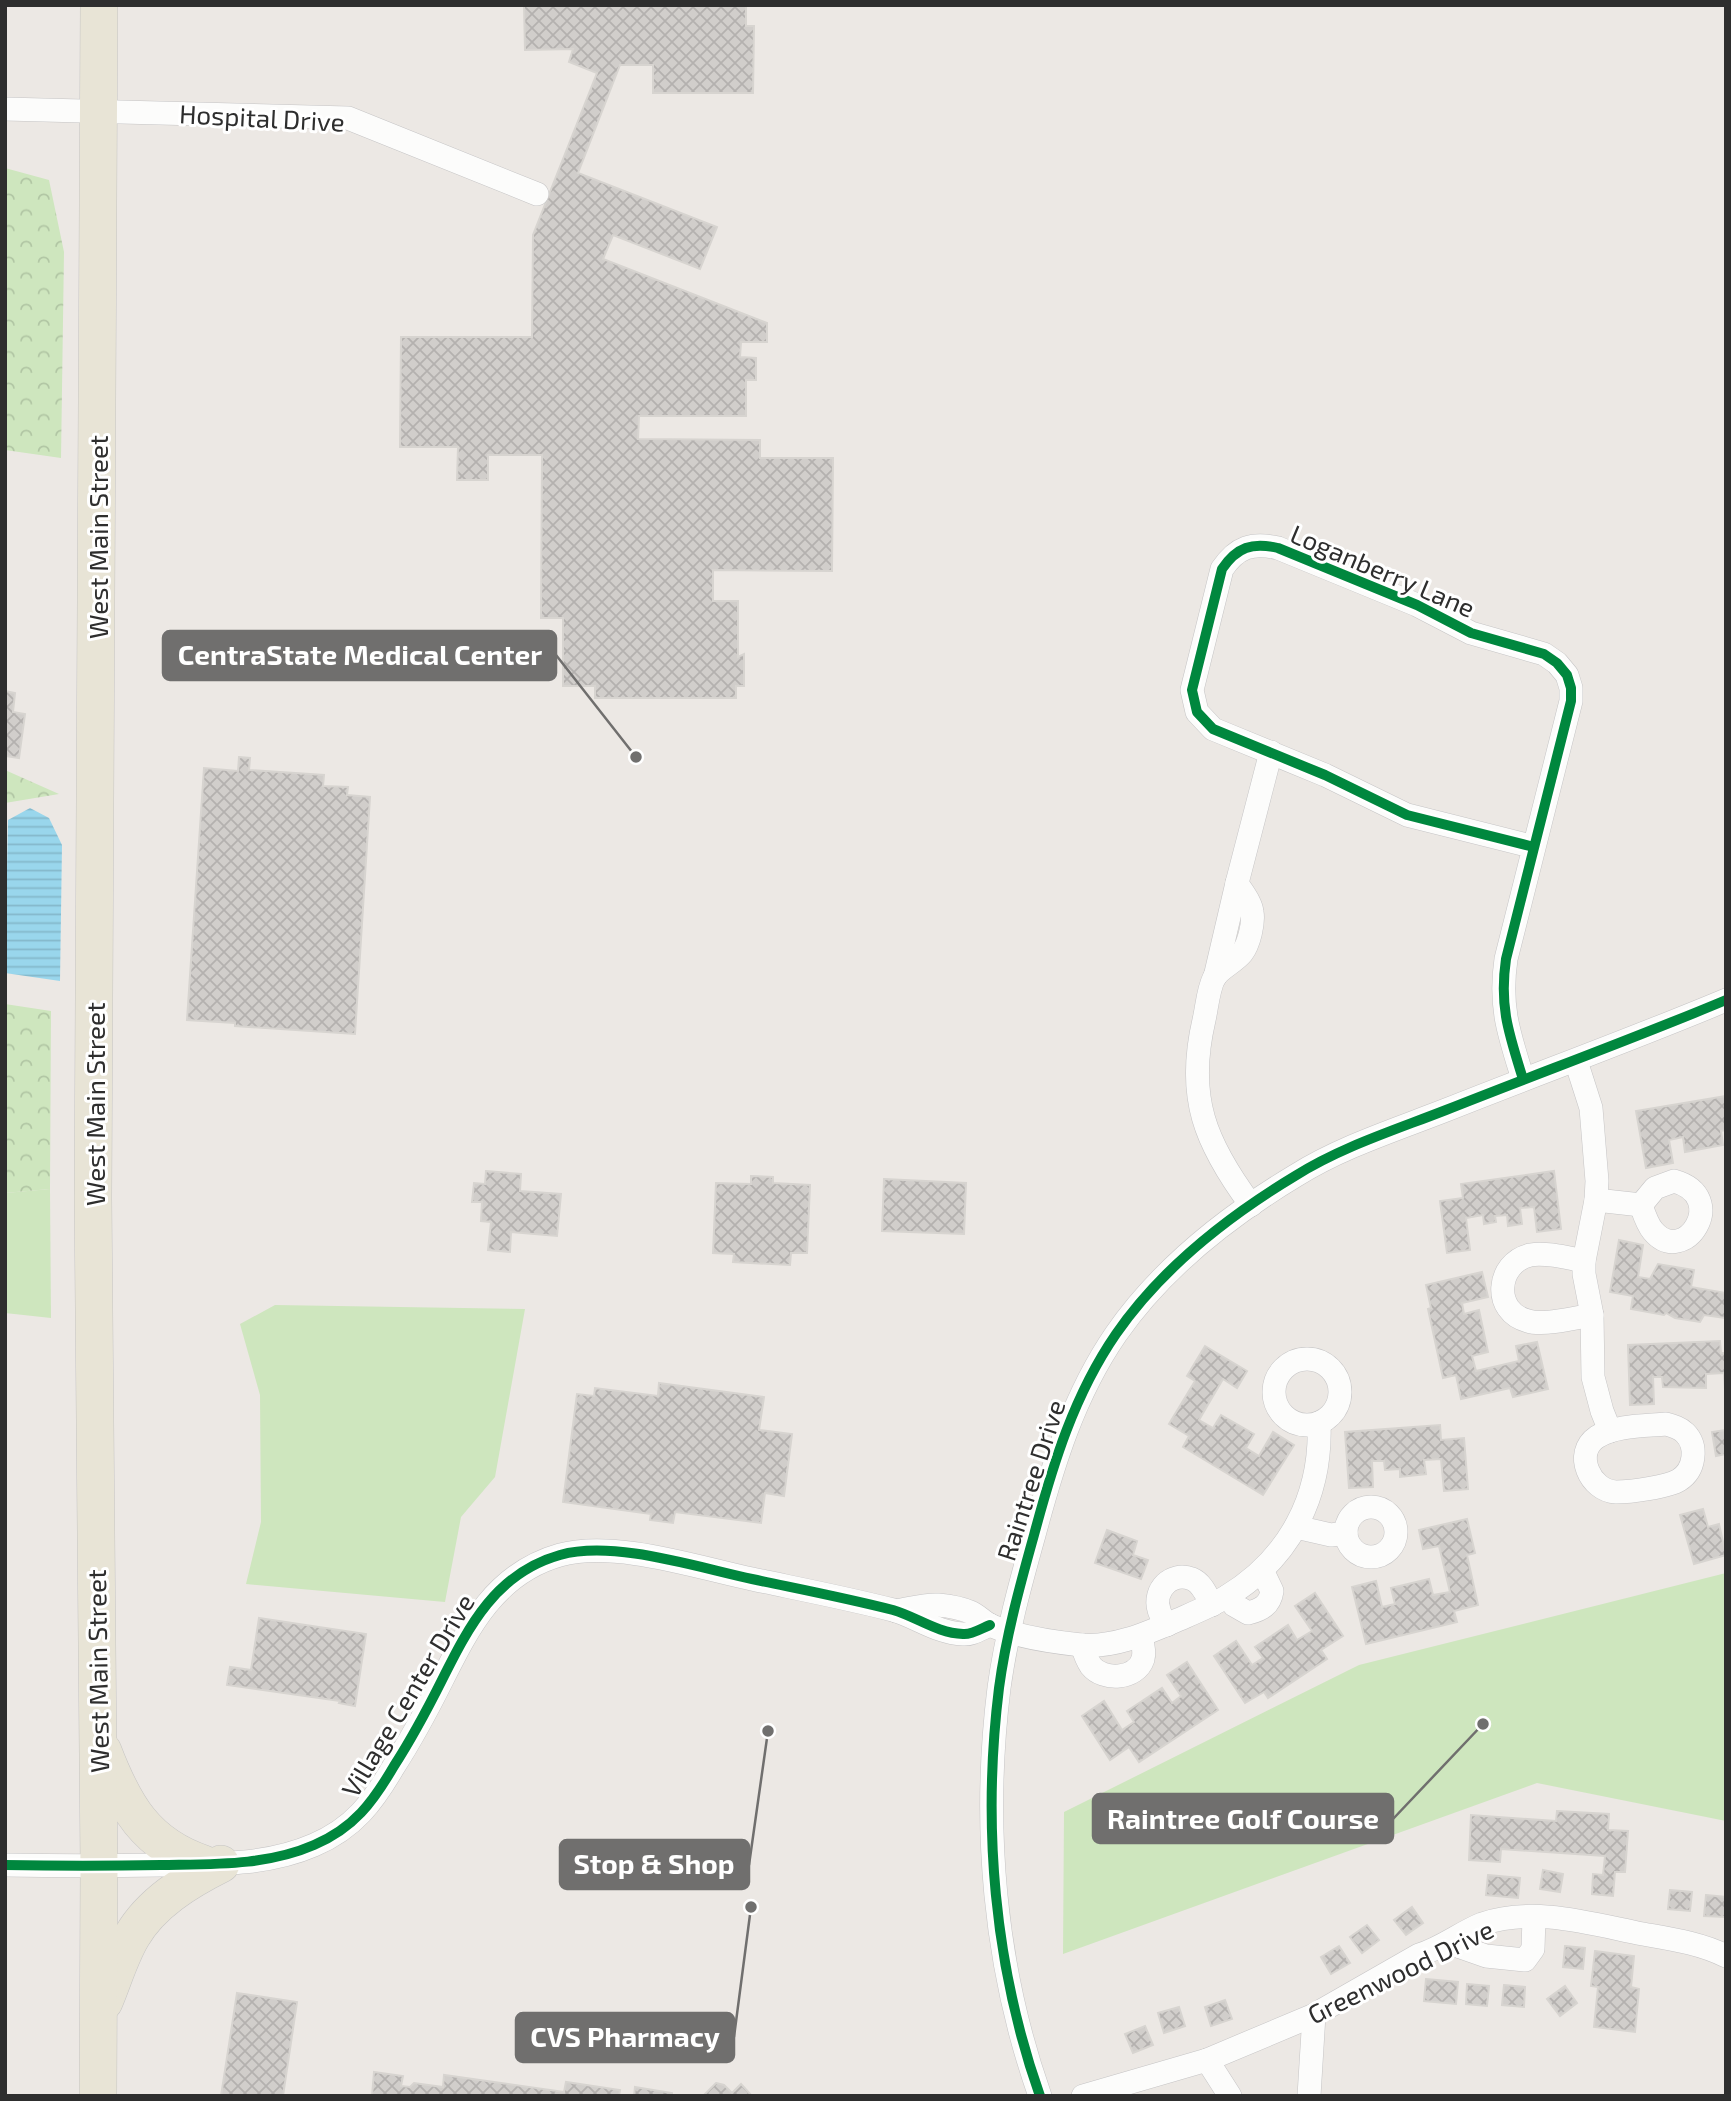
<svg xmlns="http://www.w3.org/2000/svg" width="1731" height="2101" viewBox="0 0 1731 2101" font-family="'Exo 2',sans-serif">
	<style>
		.grass { fill: #cee6be }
		.forest { fill: url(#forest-crowns) }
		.water { fill: url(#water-rules) }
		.building { fill: url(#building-cross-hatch); stroke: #d7d4d0; stroke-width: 2 }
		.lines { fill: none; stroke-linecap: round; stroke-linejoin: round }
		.street-casing { stroke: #c5c4c5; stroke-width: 24 }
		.primary-casing { stroke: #c6c5c4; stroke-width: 38 }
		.street { stroke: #fcfcfb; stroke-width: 23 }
		.primary { stroke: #e8e4d6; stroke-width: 37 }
		.cycleway-casing { stroke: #fff; stroke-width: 15 }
		.cycleway { stroke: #00873e; stroke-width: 10 }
		.labels { text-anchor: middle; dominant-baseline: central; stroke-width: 6; stroke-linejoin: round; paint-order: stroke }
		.street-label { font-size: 26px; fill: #2e2e2e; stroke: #fff }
		.leader { fill: none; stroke: #706f6e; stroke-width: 2.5 }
		.callout-dot { fill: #706f6e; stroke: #fff; stroke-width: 2.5 }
		.callout { fill: #706f6e; stroke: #706f6e; stroke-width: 2.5 }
		.callout-label { font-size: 28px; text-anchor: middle; font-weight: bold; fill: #fff }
	</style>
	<defs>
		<pattern id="forest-crowns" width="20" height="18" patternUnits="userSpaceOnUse" patternTransform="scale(1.75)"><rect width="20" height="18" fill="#cee6be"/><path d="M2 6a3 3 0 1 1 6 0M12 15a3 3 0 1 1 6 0" fill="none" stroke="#b1c6a4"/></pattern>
		<pattern id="water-rules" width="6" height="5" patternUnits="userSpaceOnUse" patternTransform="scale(1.75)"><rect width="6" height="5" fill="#99d6ec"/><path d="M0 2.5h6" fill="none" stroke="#84b8cb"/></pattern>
		<pattern id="building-cross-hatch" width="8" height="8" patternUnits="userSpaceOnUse" patternTransform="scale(1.75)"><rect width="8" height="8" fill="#d1cecb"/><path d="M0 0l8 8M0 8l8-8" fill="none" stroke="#b4b1af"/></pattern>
	</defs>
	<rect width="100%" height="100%" fill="#ece8e4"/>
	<g class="grass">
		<path d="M50,1189L51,1318L5,1313V1193Z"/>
		<path d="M275,1305L525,1309L495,1477L461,1517L445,1602L246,1584L261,1522L260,1395L240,1324Z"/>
		<path d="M1726,1573V1821L1537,1783L1063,1954L1064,1812L1359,1665Z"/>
	</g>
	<g class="forest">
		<path d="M5,168L49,180L64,252L61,458L5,450Z"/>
		<path d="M5,770L59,794L5,803Z"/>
		<path d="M5,1004L51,1011L50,1189L5,1193Z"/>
	</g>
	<path class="water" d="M30,808L49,818L62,845L60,981L5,973L8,820Z"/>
	<g class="building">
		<path d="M524,5H746V26H754L753,93H653V65H620L578,173L717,227L700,269L613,235L603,259L767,323V342H741L740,357L756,358V380H746V416H639L638,439L760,440V458H833L832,571L713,570V601H738V657L744,654V686H736V698H595V686H563V618H541L542,455H488V480H457L458,447H400L401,337H532L533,235L597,73L569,62L573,49L525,50Z"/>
		<path d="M5,691L15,693L13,712L25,714L19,758L5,756Z"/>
		<path d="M239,757L250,758L249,770L324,775L323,786L348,787L347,795L370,797L355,1034L235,1026V1023L187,1020L204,768L238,771Z"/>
		<path d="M1726,1096V1130L1721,1131L1723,1145L1685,1152L1683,1137L1669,1140L1673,1163L1646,1168L1636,1111Z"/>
		<path d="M486,1171L521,1174L520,1191L561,1194L557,1236L511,1232L510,1252L488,1250L491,1222L481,1221L482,1202H472L474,1183L485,1184Z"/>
		<path d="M1554,1171L1561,1229L1537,1232L1534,1207L1520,1208L1522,1224L1508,1226L1507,1215L1495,1216L1496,1222L1484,1224L1483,1215L1466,1218L1470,1250L1447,1253L1440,1201L1463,1198L1461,1184Z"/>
		<path d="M751,1176L773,1177V1183L810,1185L807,1253H791L790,1265L733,1262L734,1254L713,1253L716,1183L751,1184Z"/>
		<path d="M884,1179L966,1183L964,1234L882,1231Z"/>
		<path d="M1619,1240L1643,1245L1638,1277L1650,1279L1658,1264L1694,1270L1691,1287L1726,1293V1318L1704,1315L1700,1322L1675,1318L1666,1313L1664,1315L1631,1309L1633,1296L1610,1292Z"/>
		<path d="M1482,1272L1488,1297L1462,1303L1464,1314L1479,1310L1488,1352L1472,1356L1476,1371L1519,1361L1516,1346L1537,1342L1548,1389L1513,1397L1510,1388L1461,1399L1456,1375L1443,1378L1428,1309L1431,1308L1426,1285Z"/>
		<path d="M1720,1341L1721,1353H1726V1405L1724,1373L1706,1374V1388L1663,1387L1662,1377H1653L1654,1404L1630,1405L1628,1345Z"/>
		<path d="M1205,1346L1247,1371L1237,1388L1223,1379L1199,1420L1213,1428L1221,1415L1254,1434L1246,1448L1259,1456L1273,1432L1294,1445L1263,1495L1183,1447L1189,1436L1169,1424L1195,1381L1187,1376Z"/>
		<path d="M659,1383L764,1397L759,1430L792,1434L784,1496L765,1493L761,1523L675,1512L673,1523L650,1520L651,1514L563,1502L577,1394L594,1396L595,1388L658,1396Z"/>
		<path d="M1440,1425L1441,1440L1464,1438L1468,1489L1444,1491L1441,1459L1424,1460L1426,1474L1400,1477V1469L1385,1470L1384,1461H1372L1373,1487L1349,1488L1345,1432Z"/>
		<path d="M1726,1430V1454L1716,1456L1712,1432Z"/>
		<path d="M1703,1509L1708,1527L1719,1524L1726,1555L1694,1564L1680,1515Z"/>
		<path d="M1467,1519L1475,1553L1467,1555L1478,1605L1454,1611L1457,1622L1366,1644L1352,1587L1376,1581L1382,1607L1395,1604L1391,1588L1429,1579L1433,1595L1450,1592L1439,1546L1423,1549L1419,1530Z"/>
		<path d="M1107,1530L1137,1541L1133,1555L1148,1560L1141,1579L1095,1563Z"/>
		<path d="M1315,1593L1343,1636L1321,1650L1327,1659L1268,1698L1264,1692L1245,1703L1214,1656L1236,1641L1252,1665L1263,1658L1255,1647L1288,1625L1297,1640L1312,1631L1295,1606Z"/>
		<path d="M259,1618L366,1634L355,1706L339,1703L340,1701L227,1685L230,1667L251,1670Z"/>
		<path d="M1187,1662L1218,1710L1139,1762L1129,1747L1110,1760L1082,1716L1104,1701L1122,1730L1134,1722L1127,1711L1162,1688L1172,1703L1181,1696L1167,1675Z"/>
		<path d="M1557,1811L1609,1814L1608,1830L1628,1831L1625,1872H1615L1613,1896L1592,1894L1593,1874L1603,1875L1605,1856L1501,1849L1500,1862L1469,1860L1471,1815L1556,1821Z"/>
		<path d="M1543,1870L1563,1874L1560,1892L1540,1889Z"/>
		<path d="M1488,1875L1520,1878L1518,1898L1486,1895Z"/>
		<path d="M1670,1890L1692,1892L1690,1911L1668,1909Z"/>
		<path d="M1706,1895L1726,1897V1917L1704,1916Z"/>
		<path d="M1412,1907L1423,1923L1406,1935L1394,1920Z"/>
		<path d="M1367,1925L1379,1940L1362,1953L1350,1937Z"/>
		<path d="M1339,1946L1350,1963L1331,1974L1321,1957Z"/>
		<path d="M1565,1946L1585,1948L1583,1969L1563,1967Z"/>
		<path d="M1595,1951L1634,1956L1631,1987L1639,1989L1635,2032L1594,2027L1598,1987L1591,1986Z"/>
		<path d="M1426,1979L1458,1982L1456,2004L1424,2001Z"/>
		<path d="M1467,1984L1489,1986L1487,2006L1466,2004Z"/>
		<path d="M1504,1985L1525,1987L1524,2007L1502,2005Z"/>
		<path d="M1565,1986L1577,2003L1560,2016L1547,1999Z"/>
		<path d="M237,1993L297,2002L283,2096H221Z"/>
		<path d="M1225,2000L1232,2019L1211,2026L1205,2007Z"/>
		<path d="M1179,2007L1185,2026L1164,2033L1158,2013Z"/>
		<path d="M1145,2026L1153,2045L1133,2053L1125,2034Z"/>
		<path d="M374,2072L403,2076L401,2086L410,2087L414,2083L443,2087L444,2075L564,2092L566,2082L620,2090L619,2096H372Z"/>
		<path d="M716,2083L724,2085L732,2093L741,2084L752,2096H703Z"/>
		<path d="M635,2087L672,2093V2096H634Z"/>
	</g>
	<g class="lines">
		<defs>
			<g id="street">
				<path d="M5,109L348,118L537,194"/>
				<path d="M1215,977L1237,883"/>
				<path d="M1576,1061L1591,1108L1597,1181L1596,1200L1584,1261V1274L1592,1315L1593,1377L1602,1411L1610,1431"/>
				<path d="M1523,1079C1509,1034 1499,1007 1506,959L1571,701V688L1567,675L1557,663L1544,654L1471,633L1417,605L1278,548C1252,542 1237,547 1222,569L1192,690L1197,712L1213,729L1325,775L1407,815L1534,847"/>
				<path d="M1674,1181C1731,1197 1684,1268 1653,1231C1647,1224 1644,1214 1641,1205L1655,1188Z"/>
				<path d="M1596,1200L1641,1205"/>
				<path d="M1251,1205C1205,1143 1186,1097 1204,1020C1207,1007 1208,990 1214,978C1220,968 1235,962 1242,953C1249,944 1254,923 1252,912C1251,902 1242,892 1237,883L1271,752"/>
				<path d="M1584,1261C1568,1258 1547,1252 1530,1255C1496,1263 1492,1312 1528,1321C1543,1326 1576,1318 1592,1315"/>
				<circle cx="1307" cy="1392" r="33"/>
				<path d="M1666,1424C1673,1426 1680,1428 1685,1433C1698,1446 1695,1470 1679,1480C1668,1487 1630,1492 1616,1492C1590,1491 1573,1453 1597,1437C1616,1425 1645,1426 1666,1424Z"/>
				<circle cx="1371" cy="1532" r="25"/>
				<path d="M1296,1527L1331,1535L1346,1533"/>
				<path d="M1228,1596L1234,1605L1248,1613C1261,1610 1270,1605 1272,1591L1262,1570"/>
				<path d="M896,1611C909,1609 925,1604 938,1605C948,1606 961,1608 970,1612C978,1615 984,1623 992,1626C1018,1637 1052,1642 1081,1645C1112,1648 1145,1634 1173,1622C1191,1614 1209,1607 1226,1597C1289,1559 1322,1497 1319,1423"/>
				<path d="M1167,1625C1164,1620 1160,1615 1159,1610C1153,1590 1171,1571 1192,1579C1202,1583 1207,1596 1212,1605"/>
				<path d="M1082,1645C1084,1652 1087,1660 1091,1666C1103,1681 1136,1680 1143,1659C1145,1652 1143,1644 1141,1637"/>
				<path d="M5,1865C57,1866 109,1866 161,1865C213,1864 266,1866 314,1845C354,1828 373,1802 394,1766C412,1738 427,1710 442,1680C469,1626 496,1573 560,1555C614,1540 696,1567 752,1579C799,1589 846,1598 893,1610C917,1617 937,1633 963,1634C972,1635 982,1628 990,1625"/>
				<path d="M1449,1943L1486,1956L1525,1960L1533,1949L1534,1917"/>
				<path d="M1207,2060L1230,2096"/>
				<path d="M1040,2096C994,1966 982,1825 999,1688C1006,1636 1020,1585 1034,1535C1053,1464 1074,1395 1116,1334C1161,1269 1227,1217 1295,1176C1341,1147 1395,1130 1446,1110C1539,1073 1633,1039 1726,1000"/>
				<path d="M1083,2096L1207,2060L1314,2015L1419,1955C1442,1948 1460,1933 1482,1924C1533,1906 1592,1924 1643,1934C1671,1939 1700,1943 1726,1956"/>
				<path d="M1309,2096L1314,2015"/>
			</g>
			<g id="primary">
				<path d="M103,1751C124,1806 146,1845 204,1864"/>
				<path d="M104,2002C113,1981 120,1956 132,1936C151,1903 187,1881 221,1864"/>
				<path d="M98,2096L99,1866L93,1198L99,5"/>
			</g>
		</defs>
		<use href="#street" class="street-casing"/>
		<use href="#primary" class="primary-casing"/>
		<use href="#street" class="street"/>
		<use href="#primary" class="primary"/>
		<defs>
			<g id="cycleway">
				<path d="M1523,1079C1509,1034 1499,1007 1506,959L1571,701V688L1567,675L1557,663L1544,654L1471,633L1417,605L1278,548C1252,542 1237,547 1222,569L1192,690L1197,712L1213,729L1325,775L1407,815L1534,847"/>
				<path d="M5,1865C57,1866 109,1866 161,1865C213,1864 266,1866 314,1845C354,1828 373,1802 394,1766C412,1738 427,1710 442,1680C469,1626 496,1573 560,1555C614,1540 696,1567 752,1579C799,1589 846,1598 893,1610C917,1617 937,1633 963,1634C972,1635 982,1628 990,1625"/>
				<path d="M1040,2096C994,1966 982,1825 999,1688C1006,1636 1020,1585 1034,1535C1053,1464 1074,1395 1116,1334C1161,1269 1227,1217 1295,1176C1341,1147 1395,1130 1446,1110C1539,1073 1633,1039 1726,1000"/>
			</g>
		</defs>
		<use href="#cycleway" class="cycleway-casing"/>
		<use href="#cycleway" class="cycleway"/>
	</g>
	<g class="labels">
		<g class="street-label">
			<text transform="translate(262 117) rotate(3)">Hospital Drive</text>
			<text transform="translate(97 537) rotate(-90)">West Main Street</text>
			<text transform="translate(1383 570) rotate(23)">Loganberry Lane</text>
			<text transform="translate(94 1104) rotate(-90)">West Main Street</text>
			<text transform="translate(1030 1480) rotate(-72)">Raintree Drive</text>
			<text transform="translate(97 1671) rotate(-91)">West Main Street</text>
			<text transform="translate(407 1695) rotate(-59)">Village Center Drive</text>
			<text transform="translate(1400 1971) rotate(-26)">Greenwood Drive</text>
		</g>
	</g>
	<path class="leader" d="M636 757L556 655M1483 1724L1393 1819M768 1731L749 1865M751 1907L734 2037"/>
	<g class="callout-dot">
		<circle cx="636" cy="757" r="7"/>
		<circle cx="1483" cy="1724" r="7"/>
		<circle cx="768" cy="1731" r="7"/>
		<circle cx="751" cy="1907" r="7"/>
	</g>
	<g class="callout">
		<rect x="163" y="631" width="393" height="49" rx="7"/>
		<rect x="1093" y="1794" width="300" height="49" rx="7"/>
		<rect x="560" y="1840" width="189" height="49" rx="7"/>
		<rect x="516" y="2013" width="218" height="49" rx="7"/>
	</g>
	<g class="callout-label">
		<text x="360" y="665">CentraState Medical Center</text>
		<text x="1243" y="1829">Raintree Golf Course</text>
		<text x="654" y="1874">Stop &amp; Shop</text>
		<text x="625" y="2047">CVS Pharmacy</text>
	</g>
	<rect width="1731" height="2101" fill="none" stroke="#2e2e2e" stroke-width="14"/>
</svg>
